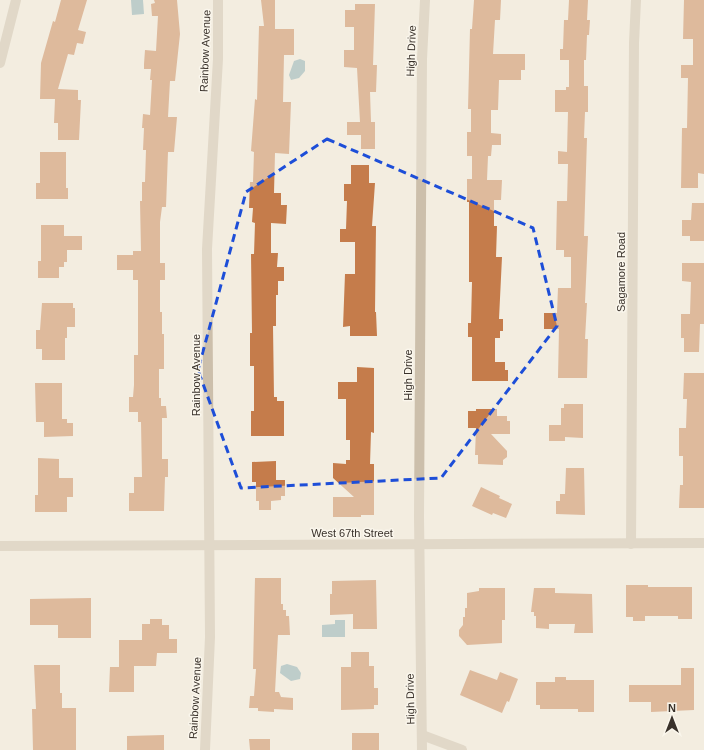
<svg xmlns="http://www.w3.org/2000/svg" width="704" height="750" viewBox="0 0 704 750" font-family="Helvetica,sans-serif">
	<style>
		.water { fill: #7ea6b0 }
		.building { fill: #c57c4b }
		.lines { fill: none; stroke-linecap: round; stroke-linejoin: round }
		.street { stroke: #ccbfab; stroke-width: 10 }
		.marked { fill: none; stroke: #1d4ed8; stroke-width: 3; stroke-dasharray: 8 5; stroke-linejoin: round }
		.labels { text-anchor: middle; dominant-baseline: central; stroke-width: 3; stroke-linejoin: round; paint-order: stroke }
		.street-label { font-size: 11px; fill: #39312a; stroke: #faf6ec }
	</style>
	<rect width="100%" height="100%" fill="#f3ede0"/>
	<g class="water">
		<path d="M131,0H143L144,14L132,15Z"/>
		<path d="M300,59L305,61V71L299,78L291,80L289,75L294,61Z"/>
		<path d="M335,620H345V637H322V625L335,624Z"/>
		<path d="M287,664L297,667L301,673L300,679L291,681L280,673L281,666Z"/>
	</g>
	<g class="building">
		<path d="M61,0H87L78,30L86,32L83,44L77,43L74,55L68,54L58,89L78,90V100H81L79,140H58V123H54L55,99H40L41,63L53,21L55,22Z"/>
		<path d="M154,0H177L180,34L175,81H170L168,117H177L174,152H168L166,207H162L160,222V263H165V280H160V312H162V334H164V369H159V398H161V406H166L167,418H162V459H168V477H165L164,511H129V493H134V477H142L141,422H138V412H129V397H133L134,385V355H138V280H133V270H117V255H133V251H141L140,201H142V182H145L146,150H143L144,128H142L143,114L150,115L152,80H150L151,69H144V64L145,50L156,51L158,16H152L151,4L155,3Z"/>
		<path d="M261,0H275V29H294V55H284L283,102H291L289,154L275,153L274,193H281V205H287L286,224L271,223V253H278L277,267H284V281H278V295H276V326H273L274,397H277V401H284V436H251V411H254V366H250V333H252L251,254H254L255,223L252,222L253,208H249L250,182H253L254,152L251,151L255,99L257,100L259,26H264Z"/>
		<path d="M474,0H501L500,20H495L493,54H525V70H521V80H499L498,110H491V133L501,134V145H492L491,156H488L487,180H502L501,200H494V226H497L496,257H502L499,319H503V331H500V338H495V362H505V370H508V381H472V337H468V323H471L472,282H469V202H467V179H472V156H467V132H471V109H468L470,29H472Z"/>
		<path d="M569,0H588L587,20H590L589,35H587L586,60H584V86H588V112H585L584,138H587L584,236H588L585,303H587L585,339H588L587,378H558L559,329H544V313H557L558,288H571V257H564V250H556L557,201H567L568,164H558V151L567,152L568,112H555V90H566V87H569V60H560V49H563L564,20H568Z"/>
		<path d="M684,0H704V174L698,173V188H681L682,128H687L688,78H681V65H693V39H683Z"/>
		<path d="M355,4H375L373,65H377L376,92H370L371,122H375V149H361V135H347V122H360L357,68L344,67V50H354V27H345V10H355Z"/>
		<path d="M40,152H66V188H68V199H36V183H40Z"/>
		<path d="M351,165H369V183H375L372,226H376L375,312H376L377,336H350V326L343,327L345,274H355V242H340V229H346L347,201H344V184H351Z"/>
		<path d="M692,203H704V241H690V236H682V220H691Z"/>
		<path d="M41,225H64V236H82V250H67V262H64V267H59V278H38V261H41Z"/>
		<path d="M682,263H704V324H700L699,352H684V338H681V314H690L691,282L682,281Z"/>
		<path d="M42,303H73V308H75V327H67V338H65V360H42V349H36V330H40Z"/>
		<path d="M357,367L374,368V433L371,432L370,464H374V515H361V517H333V497H354L333,478V463L346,464V460H350V440H346V399H338V382H357Z"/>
		<path d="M684,373H704V508H679L680,485H683V456H679V428H686L687,399H683Z"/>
		<path d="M35,383H62V419H67V423H73V436L44,437V422H36Z"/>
		<path d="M564,404H583V438L565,437V441H549V425H561V408H564Z"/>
		<path d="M476,409H497V416H507V421H510V434H491L507,451V457L503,460V465L478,464V455H475L476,428H468V411H476Z"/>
		<path d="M38,458L59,459V478H73V497H67V512H35V495H38Z"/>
		<path d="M276,461V480H285V496H281V500L271,501V510H259V501H256V482H252V462Z"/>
		<path d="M566,468H584L585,515L556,514V501H560V494H565Z"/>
		<path d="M481,487L500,496L499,498L512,504L506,518L493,513L492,515L472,506Z"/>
		<path d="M255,578H281V604H283V610H286V616H289L290,635H278L275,692H279L281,697L293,698V710L274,709V712L258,711V708H249L250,696H254L256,669H253Z"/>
		<path d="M376,580L377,629H353V614L330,615V594H332V581Z"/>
		<path d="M626,585H648V587H692V619H678V616H645V621H633V617H626Z"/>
		<path d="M479,588H505V620H502V643L467,645L459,636V630L463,625V617H465V608H467V593L479,591Z"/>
		<path d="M534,588H555V593L592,594L593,633H574L575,624H549V629L536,628V616H534V612H531Z"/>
		<path d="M91,598V638H58V625H30V599Z"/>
		<path d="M150,619H162V625H169V639H177V653H157L156,666H134V692H109L110,667H119V640H142V624H150Z"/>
		<path d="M351,652H369V666H374V688H378V705H374V709L341,710V667H351Z"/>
		<path d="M34,665H60V693H62V708H76V750H33L32,709H36Z"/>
		<path d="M681,668H694V710L651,712V702H629V685H681Z"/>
		<path d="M470,670L497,680L500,672L518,679L509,702L507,701L502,713L460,695Z"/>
		<path d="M555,677H566V680H594V712H578V709H540V705H536V682H555Z"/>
		<rect x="352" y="733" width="27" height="17"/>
		<path d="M164,735V750H127V736Z"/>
		<path d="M249,739H270V750H250Z"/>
	</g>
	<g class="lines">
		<g class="street">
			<path d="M0,63L16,0"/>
			<path d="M631,544L634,43L636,0"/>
			<path d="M0,546L704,543"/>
			<path d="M422,735L462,750"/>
			<path d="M205,750L210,637L207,249L218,59V0"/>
			<path d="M422,750L419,517L422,59L425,0"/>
		</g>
	</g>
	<path d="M0 0H704V750H0ZM327,139L533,228L557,326L441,478L241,488L198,370L246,192Z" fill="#f3ede0" fill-opacity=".55" fill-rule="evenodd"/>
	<path class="marked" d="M327,139L533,228L557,326L441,478L241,488L198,370L246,192Z"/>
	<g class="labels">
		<g class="street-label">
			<text transform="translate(205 51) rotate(-88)">Rainbow Avenue</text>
			<text transform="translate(411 51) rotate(-88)">High Drive</text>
			<text transform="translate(621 272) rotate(-90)">Sagamore Road</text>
			<text transform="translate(196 375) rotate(-90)">Rainbow Avenue</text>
			<text transform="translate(408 375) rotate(-90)">High Drive</text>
			<text x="352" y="533">West 67th Street</text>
			<text transform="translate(195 698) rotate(-87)">Rainbow Avenue</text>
			<text transform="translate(410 699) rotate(-91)">High Drive</text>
		</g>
	</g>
	<g transform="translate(672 718)" stroke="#faf6ec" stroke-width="3" paint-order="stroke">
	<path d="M0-3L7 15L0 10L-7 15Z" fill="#39312a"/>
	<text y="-6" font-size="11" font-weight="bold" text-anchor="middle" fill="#39312a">N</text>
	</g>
</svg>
